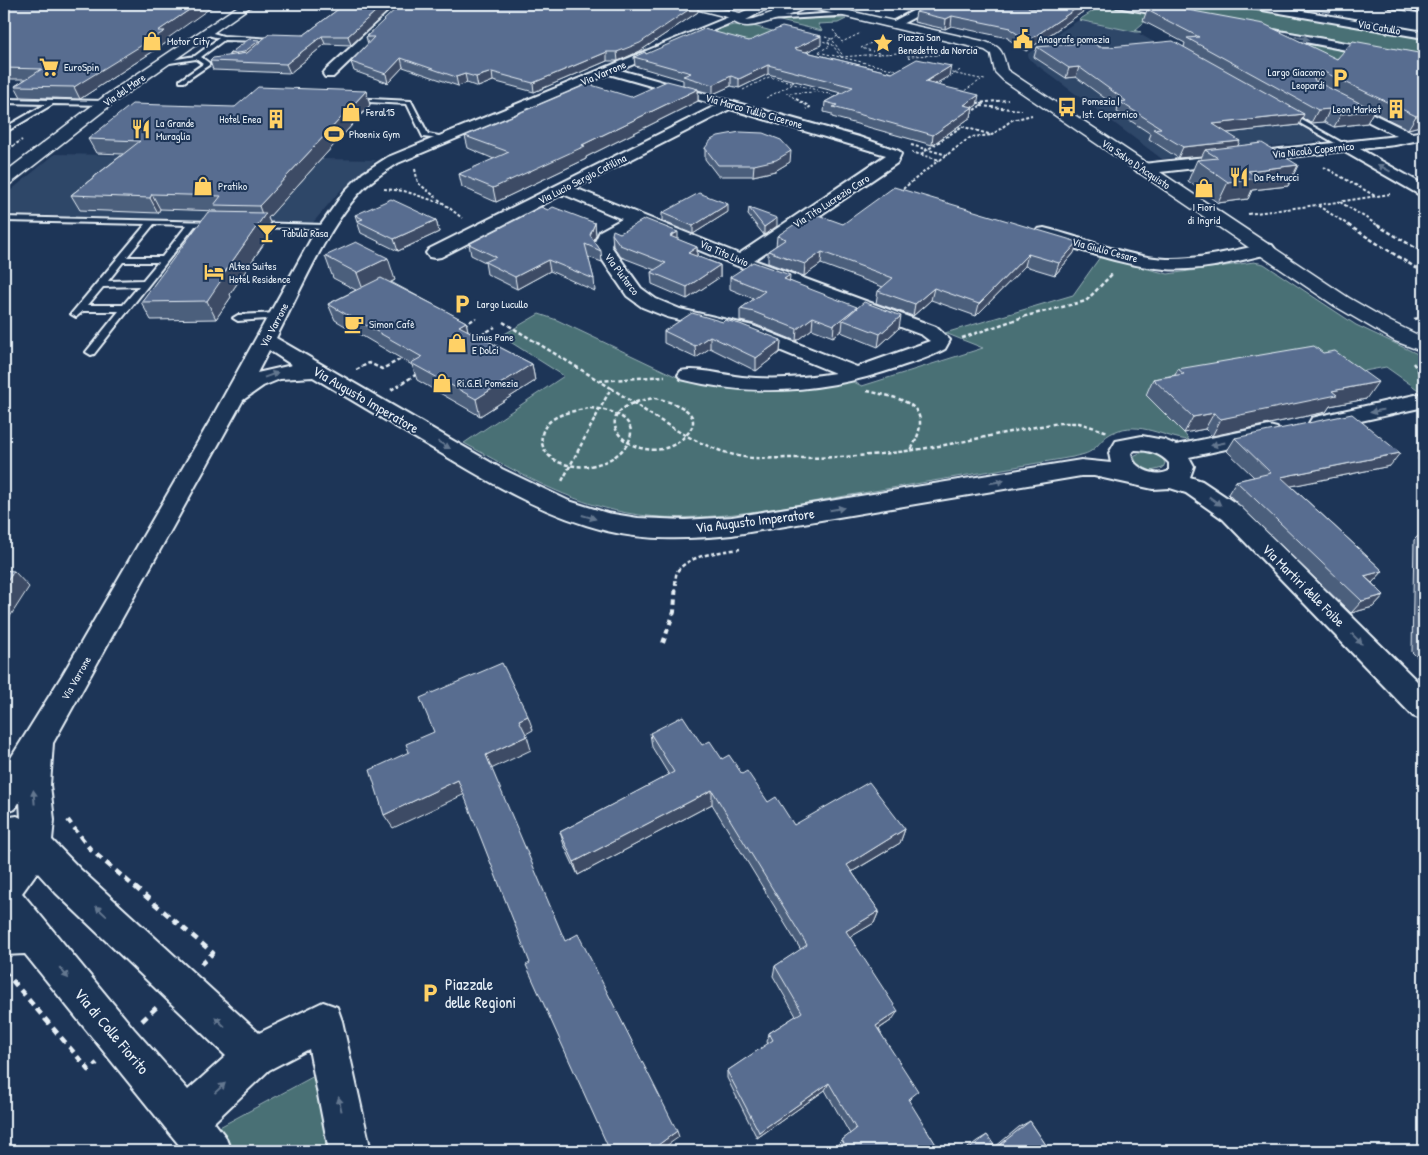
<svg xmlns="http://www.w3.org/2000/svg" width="1428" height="1155" viewBox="0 0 1428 1155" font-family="'Patrick Hand',sans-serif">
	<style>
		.built { fill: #2f4668 }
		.green { fill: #487075; stroke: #98b0b6 }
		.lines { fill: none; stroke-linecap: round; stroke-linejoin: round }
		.lane-casing { stroke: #e8f1f8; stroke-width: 4 }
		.street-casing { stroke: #e8f1f8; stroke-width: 4 }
		.secondary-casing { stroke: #e8f1f8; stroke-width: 3 }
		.path-far4 { stroke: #e8f1f8; stroke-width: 1; stroke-dasharray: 2.5 2; stroke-linecap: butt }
		.path-far3 { stroke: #e8f1f8; stroke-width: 2; stroke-dasharray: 3 2; stroke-linecap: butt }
		.path-far2 { stroke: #e8f1f8; stroke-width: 2.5; stroke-dasharray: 4 2.5; stroke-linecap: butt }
		.path-far1 { stroke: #e8f1f8; stroke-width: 4; stroke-dasharray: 5.5 4.5; stroke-linecap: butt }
		.path { stroke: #e8f1f8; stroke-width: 4.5; stroke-dasharray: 7 5.5; stroke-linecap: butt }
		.lane { fill: #1d3557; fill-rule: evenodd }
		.street { fill: #1d3557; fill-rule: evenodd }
		.secondary { fill: #1d3557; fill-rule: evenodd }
		.wall { fill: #4c5e7c; stroke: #e8f1f8 }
		.shaded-wall { fill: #3e4c65; stroke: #e8f1f8 }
		.building { fill: #586d90; stroke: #e8f1f8 }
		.oneway { fill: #64778f }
		.labels { text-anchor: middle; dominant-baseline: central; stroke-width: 4; stroke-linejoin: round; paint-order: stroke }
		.far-street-label { font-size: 11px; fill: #e8f1f8; stroke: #1d3557 }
		.far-poi-label { font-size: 11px; fill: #e8f1f8; stroke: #1d3557; text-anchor: start }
		.street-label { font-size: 14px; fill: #e8f1f8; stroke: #1d3557 }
		.near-poi-label { font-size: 16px; fill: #e8f1f8; stroke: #1d3557; text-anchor: start }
		.near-street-label { font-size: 16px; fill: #e8f1f8; stroke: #1d3557 }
	</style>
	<rect width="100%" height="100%" fill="#1d3557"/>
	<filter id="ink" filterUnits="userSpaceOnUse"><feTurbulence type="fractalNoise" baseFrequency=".02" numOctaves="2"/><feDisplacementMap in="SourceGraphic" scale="10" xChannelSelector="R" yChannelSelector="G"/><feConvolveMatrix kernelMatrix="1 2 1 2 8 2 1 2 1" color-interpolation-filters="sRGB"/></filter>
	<g filter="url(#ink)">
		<g class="built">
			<path d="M1079,20L1136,32L1327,140L1162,159L1029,59L1028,54L1034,49Z"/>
			<path d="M55,154L376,160L338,193L311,225L4,214V196Z"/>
		</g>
		<g class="green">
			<path d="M1104,4L1155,13L1135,30L1141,32H1136L1079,20Z"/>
			<path d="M1128,4H1228L1424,38V59L1413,54L1145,5L1143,7Z"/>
			<path d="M824,18L846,19L838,23L818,24L822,31L776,20Z"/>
			<path d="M734,25L753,26L783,34L750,48L705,32Z"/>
			<path d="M1248,31L1350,49L1335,60Z"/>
			<path d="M1100,257L1168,274L1254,262L1264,264L1356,325L1424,357V392L1417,389L1386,367L1337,376L1184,433L1189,440C1164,438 1140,420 1114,432C1102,437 1100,445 1091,451C1085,455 1079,455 1073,457C997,470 921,483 845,496C778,508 694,526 627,513C567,502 517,472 464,443L564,376L501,336L539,314L557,320L675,376L693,382L709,384L843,377L862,386L983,348L945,333L1073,295Z"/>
			<path d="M1146,451C1154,453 1161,455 1165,463L1163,468L1151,471L1137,464L1134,457L1135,455Z"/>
			<path d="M329,1068L346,1151H236L214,1130Z"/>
		</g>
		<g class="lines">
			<defs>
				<g id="lane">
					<path d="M852,12L854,15L767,20L764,18Z"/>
					<path d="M206,31L223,36L274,39L264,47L261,45L266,41L224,40L201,57L209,63V65L184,82H180V80L203,64L196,59L163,64L160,62L195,56L219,38L204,34Z"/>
					<path d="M351,98L411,101L428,134L450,138L447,140L423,137L407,104L349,101V99Z"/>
					<path d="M4,99L105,101L108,103L105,105L53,104L4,133V128L46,104L4,103Z"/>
					<path d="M1286,111L1346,145L1347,146L1342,147L1284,114L1283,113Z"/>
					<path d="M4,217L215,222L219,224L215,226H195L94,354L91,355L86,352L119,311H83L76,317L71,314L146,224L4,221ZM154,224L187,225L162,257H127ZM123,262H158L143,280L108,281ZM139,286L123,305H88L103,287Z"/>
					<path d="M252,223L326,225L330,227L326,229L255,227H252Z"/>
					<path d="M279,313L282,314V318L238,321L233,318L238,315Z"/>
				</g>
				<g id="street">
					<path d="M398,4H409L333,77H325L323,74L325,71Z"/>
					<path d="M926,4H939L898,26H890L888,24Z"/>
					<path d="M1112,4H1133L1182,13L1187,16L1182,19L1117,7Z"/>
					<path d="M1240,4H1262L1424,32V38L1245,7Z"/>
					<path d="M1385,4L1424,6V12L1390,7Z"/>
					<path d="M736,14L741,17L740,19L620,70L859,137L899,151L901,154L897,163L754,260L936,327L950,340L945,349C931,357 914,362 899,367C827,392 755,398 681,379L678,375L681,371C697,367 724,375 742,377C773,380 804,378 835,373L740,334L667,317L642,307L627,296L593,246L600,231L622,219L563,194L441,257L435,258L429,257L426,253L429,249L717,105L609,74L398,163C386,171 374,178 364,188C328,224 300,292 276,338L502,469L569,501L607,513L638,518L685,520L732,517L1081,460L1111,463L1109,453L1116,441L1142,436L1164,440L1176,445L1269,426L1277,428L1280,433L1277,438L1189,457L1194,466L1190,477L1202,481L1241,507L1424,688V720L1413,716L1223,519L1186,493L1170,488L1153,489L1094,476H1081L732,535C691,539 648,541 607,531C542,515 484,479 427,445C389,422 351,400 313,377L280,379L263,386L243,400L53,743L50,785L54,820L52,840L80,869L259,1033L323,1002L337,1007L342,1021L371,1151H329L309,1049L269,1070L214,1122L225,1136L231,1151H184L25,954L4,955V860L12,849L4,850V818L17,816L21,818L20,801L15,809L4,813V769L63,674L210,421L311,239L345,191L363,173L388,157ZM730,109L886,155L739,254L575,188ZM636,224L735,265L922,335L930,341L857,367L753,326L680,309L656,299L641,288L611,246L613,238ZM269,350L292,365L257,373ZM1135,450C1149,450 1160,453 1169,463V471C1157,477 1141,471 1133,461L1131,453ZM37,872L56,893L226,1056L188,1090L134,1029L22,893Z"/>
					<path d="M1252,26L1424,57V65L1248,31L1246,29L1248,27Z"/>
					<path d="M1338,97L1412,133L1424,131V139L1395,145L1360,149L1424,185V196L1418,194L1343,151L1143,174L1138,172L1135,169L1138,166L1143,164L1397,136L1333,104L1331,101Z"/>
					<path d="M1044,228C1085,238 1125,257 1167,259C1200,260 1234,250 1266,244L1272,245L1275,249L1272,253C1238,261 1200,272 1165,269C1122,266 1080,249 1038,237L1036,233L1038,229Z"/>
					<path d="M1424,393V407L1320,430L1312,428L1309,423L1312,418L1320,416Z"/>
				</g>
				<g id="secondary">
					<path d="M241,4H254L116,101L10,184L4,186V173L106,95Z"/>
					<path d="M683,4H701L740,13L761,4H776L746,20L754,19L797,4H818L982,41C1003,47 1002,51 1007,70L1349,298L1389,321L1424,338V352L1395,341L1335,306L1003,80L995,72L991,54L985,50L806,7C799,13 756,27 747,26C742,26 737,24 732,21L731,18L684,6Z"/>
				</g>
			</defs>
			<use href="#lane" class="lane-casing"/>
			<use href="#street" class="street-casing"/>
			<use href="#secondary" class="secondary-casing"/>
			<g class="path-far4">
				<path d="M1215,4L1229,6"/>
				<path d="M833,30L842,42L861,33"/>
				<path d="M838,36L832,39L843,56"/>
				<path d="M825,37L832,39L828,41L830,46L818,52L901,71"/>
				<path d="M879,39L861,48L883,54L929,51"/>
				<path d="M819,40L832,44L841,57"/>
				<path d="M841,57L880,54"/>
				<path d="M910,59L907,56L939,55L936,52"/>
				<path d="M947,72L985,80"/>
				<path d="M798,79L790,83L817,90"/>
				<path d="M935,86L962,69"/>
				<path d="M743,90L769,77L792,82"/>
				<path d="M961,93L981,80"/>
				<path d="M766,98L793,84"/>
				<path d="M798,100L786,93L822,92L840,97"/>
			</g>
			<g class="path-far3">
				<path d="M796,99L810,107L806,109"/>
				<path d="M977,103L1008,100"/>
				<path d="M981,106L1022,110"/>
				<path d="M970,113L983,104L975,102"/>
				<path d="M957,125L992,135L1012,120L1032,115"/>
				<path d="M911,145L947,155"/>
				<path d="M4,152L22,140"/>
				<path d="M911,152L940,160L971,137L992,135"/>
				<path d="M921,154L961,127"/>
				<path d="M1324,167L1375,196"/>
				<path d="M415,169L418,183L462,218"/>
				<path d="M384,189L404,191L441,203"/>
				<path d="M899,192L939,160"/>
				<path d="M1340,202L1379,226"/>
				<path d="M1248,214L1317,205"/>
				<path d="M1350,226L1317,205L1390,194"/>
			</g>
			<g class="path-far2">
				<path d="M1348,225L1424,273"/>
				<path d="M1377,225L1424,253"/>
				<path d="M1414,319L1424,317"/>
				<path d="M503,322L611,388L561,483"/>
				<path d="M464,325L476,318"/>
				<path d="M476,338L495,327"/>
				<path d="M962,338L1026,316L1086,301L1113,273"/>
				<path d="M1413,363L1424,379"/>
				<path d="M356,370L369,363L382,369L403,358"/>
				<path d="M599,381L665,376"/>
				<path d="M611,388C649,413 689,443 734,455C753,460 774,458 794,458C841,458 887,455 933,447C976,440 1017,429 1060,423H1079L1108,432"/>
				<path d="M391,390L417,374"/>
				<path d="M867,391C905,399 936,405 911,450"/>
				<path d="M655,398C676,403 711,414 682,439C641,475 569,410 655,398Z"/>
				<path d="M590,408C671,415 616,482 561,463C540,456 534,432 553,419C564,412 578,410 590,408Z"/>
				<path d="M675,584C676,579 675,573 679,569C693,554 721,552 740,549"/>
			</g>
			<g class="path-far1">
				<path d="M663,643L674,612L676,583"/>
				<path d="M68,820L81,837"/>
			</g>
			<g class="path">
				<path d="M80,836L91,850L213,953L201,964"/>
				<path d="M4,971L89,1070L97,1063"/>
				<path d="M142,1021L157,1007"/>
			</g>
			<use href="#lane" class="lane"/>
			<use href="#street" class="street"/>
			<use href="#secondary" class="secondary"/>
		</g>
		<g class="wall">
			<path d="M4,4L168,38L169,41L80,99L21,97L15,86L26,79H4Z"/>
			<path d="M345,4H396L351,45L325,44L290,73L213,70L210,61L229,56V54L260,42L304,35Z"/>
			<path d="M839,4H865L857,8Z"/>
			<path d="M874,4H922L909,11Z"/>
			<path d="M1045,4H1098L1090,9H1087L1026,51L1008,39V38L951,26L945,29L914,22L916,12L925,8L926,5L1033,8H1038Z"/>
			<path d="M1281,4H1338L1330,12Z"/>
			<path d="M618,9L698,12L640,51L618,61H607L534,92L493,81L478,87L467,83L458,86L403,67L388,83L354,71L351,62L368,44L366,37Z"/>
			<path d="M1147,10L1337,59L1424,54V125L1408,129L1373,112L1367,123L1334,127L1324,122L1311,123L1302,118L1299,125L1227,133L1238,146L1298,165L1288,186L1252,190L1248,199L1218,203L1188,181L1197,160H1200L1202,156L1178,158L1149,139L1151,134L1117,112L1118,108L1076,77L1066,78L1034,57L1037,47H1184L1185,43L1143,21Z"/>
			<path d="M749,41L821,45L806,52L892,73L949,76L935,84L977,105L973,107L971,117L932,145L832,117V114L824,112L825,102L841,93L768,74L739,88L731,86L713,94L698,90V101L586,157V159L496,202L462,187L459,174L494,159L468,148L465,136L683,85V80L635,66L634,57L646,54Z"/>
			<path d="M366,91L370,105L268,218L273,230L230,294L231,297L216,319L151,320L141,302L217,212V211L160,209L158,213L80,210L71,195L123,154L96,153L88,139L235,107Z"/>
			<path d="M705,148L790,162L775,171L753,176H718L705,159Z"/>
			<path d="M749,208L777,226L764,235L748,215Z"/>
			<path d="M548,210L595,223L596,235L594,241L601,251L602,262L588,257L594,279L595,291L550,271L517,289L487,274L485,262L471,255L469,244Z"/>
			<path d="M728,212L693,234L662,221V213Z"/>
			<path d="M355,215L436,220L439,232L398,251L361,233Z"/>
			<path d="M804,224H843L1074,253L1055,275L1025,266L976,316L931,300L913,316L876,303L878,291L883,287L821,264L804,276L768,263V251L776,246L777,236Z"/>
			<path d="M620,233L678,240L697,247V256L720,265V277L687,299L652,284L651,272L655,270L621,257L613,246L612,234Z"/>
			<path d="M325,256L395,280L391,282L466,322L468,331L532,364L535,381L480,416L417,380L412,365L335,320L328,304L356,290L333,278Z"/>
			<path d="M730,277L789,281L899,328L878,347L841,332L842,330L833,337L812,329L796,341L754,324L740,321V309L754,299L730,289Z"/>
			<path d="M664,331L781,340L780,352L756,371L710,348L696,358L664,343Z"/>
			<path d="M1178,369L1366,399L1330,406L1326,412L1212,436L1205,429L1184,433L1146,395L1153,379L1175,375Z"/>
			<path d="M1424,418V664L1412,652L1414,540L1421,533V460H1418L1420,424Z"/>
			<path d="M1235,438L1390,466L1291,486L1383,571L1372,583L1384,595L1373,607L1351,613L1228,494L1236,481L1254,477L1227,451Z"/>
			<path d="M650,733L702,745L722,759L742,774L768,802L794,825L905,829L900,843L852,872L879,911L874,923L850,937L892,1020L879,1029L911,1098L908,1101L940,1151H840L837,1145L842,1140L850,1134L825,1090L757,1138L727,1078V1071L768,1044L767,1042L769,1033L796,1016L773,976L775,966L801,950L712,804L578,875L564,845L560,832L669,775L652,747Z"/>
			<path d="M1030,1121L1050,1151H964L977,1141L987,1135L995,1147L1019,1127Z"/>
		</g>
		<g class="shaded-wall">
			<path d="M198,4H216L168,38L169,41L80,99L74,87Z"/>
			<path d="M384,4H396L351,45L348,36Z"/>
			<path d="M698,4V12L640,51L618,61L617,52Z"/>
			<path d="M857,4H865L857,8Z"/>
			<path d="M910,4H922L909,11Z"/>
			<path d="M1029,4H1038L1024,15L1027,5Z"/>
			<path d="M1083,4H1088L1087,9L1026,51L1028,41Z"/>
			<path d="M1091,4H1098L1090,9Z"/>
			<path d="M1334,4H1338L1330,12Z"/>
			<path d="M952,16L951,26L945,29L946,19Z"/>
			<path d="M322,36L325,44L290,73L286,64Z"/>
			<path d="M821,36V45L793,58L794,49Z"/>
			<path d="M260,40L261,43L245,55L230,57L229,54Z"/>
			<path d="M607,52V61L534,92L533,83Z"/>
			<path d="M401,58L403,67L388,83L386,74Z"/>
			<path d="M768,65V74L739,88V79Z"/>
			<path d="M951,66L949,76L923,91L925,82Z"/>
			<path d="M1079,67L1076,77L1066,78L1069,68Z"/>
			<path d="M1322,71L1316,83L1310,84L1316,72Z"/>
			<path d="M492,72L493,81L478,87L476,77Z"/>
			<path d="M465,74L467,83L458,86L456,77Z"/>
			<path d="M731,76V86L713,94V85Z"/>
			<path d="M698,89V101L586,157V159L496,202L493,188Z"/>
			<path d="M366,91L370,105L268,218L273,230L230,294L231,297L216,319L207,301L220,279L263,217L259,206Z"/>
			<path d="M979,95L977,105L962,115L964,105Z"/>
			<path d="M973,107L971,117L932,145L933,135Z"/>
			<path d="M1330,109L1324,122L1311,123L1318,110Z"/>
			<path d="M1374,110L1367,123L1334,127L1341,114Z"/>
			<path d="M1304,114L1299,125L1209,135L1213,124Z"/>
			<path d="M1424,114V125L1408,129L1416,116Z"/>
			<path d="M1240,141L1235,152L1205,150L1202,156L1178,158L1183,147Z"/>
			<path d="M791,151L790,162L775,171L753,176L754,165Z"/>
			<path d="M1298,165L1288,186L1252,190L1248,199L1218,203L1228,182L1248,171Z"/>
			<path d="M152,194L160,209L158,213L150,198Z"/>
			<path d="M728,204V212L693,234V226Z"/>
			<path d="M777,218V226L764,235V227Z"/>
			<path d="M436,220L439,232L398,251L394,239Z"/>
			<path d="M595,223L596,235L591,247L590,235Z"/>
			<path d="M678,232V243L670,236Z"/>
			<path d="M1078,242L1074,253L1055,275L1059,263Z"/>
			<path d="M697,247V259L688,253Z"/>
			<path d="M822,252L821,264L804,276L805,264Z"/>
			<path d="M1028,254L1025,266L976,316L979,304Z"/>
			<path d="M388,258L395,280L365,295L357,273Z"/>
			<path d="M548,260L550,271L517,289L515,277Z"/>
			<path d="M720,265V277L687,299V287Z"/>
			<path d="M790,275L789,287L784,279Z"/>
			<path d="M934,288L931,300L913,316L915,304Z"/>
			<path d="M857,307L856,319L843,320L842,330L833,337L834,325Z"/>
			<path d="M901,316L899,328L878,347L880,334Z"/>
			<path d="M813,317L812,329L796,341L797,329Z"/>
			<path d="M466,322L470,339L459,326Z"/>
			<path d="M710,336V348L696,358L695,346Z"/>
			<path d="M781,340L780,352L756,371V358Z"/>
			<path d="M532,364L535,381L480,416L476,399Z"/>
			<path d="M1378,382L1366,399L1330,406L1326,412L1212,436L1221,419L1332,391Z"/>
			<path d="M1214,413L1205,429L1184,433L1193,417Z"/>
			<path d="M1400,453L1390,466L1272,490L1281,477Z"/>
			<path d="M1424,453V456L1421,460H1418Z"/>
			<path d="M14,571L29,587L4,626V586Z"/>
			<path d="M1383,571L1372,583L1364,576Z"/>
			<path d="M1384,595L1373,607L1351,613L1362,601Z"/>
			<path d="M528,716L533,730L524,735L519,720Z"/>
			<path d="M527,736L531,750L491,769L486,755Z"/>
			<path d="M458,780L465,794L393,828L384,815Z"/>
			<path d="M712,790V804L578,875L574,862Z"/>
			<path d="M905,829L900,843L843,877L847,865Z"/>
			<path d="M879,911L874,923L842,942L846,931Z"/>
			<path d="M898,1011L892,1020L871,1034L876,1026Z"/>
			<path d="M829,1083L825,1090L757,1138L759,1132Z"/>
			<path d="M677,1131L679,1137L659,1151H650Z"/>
		</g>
		<g class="building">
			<path d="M4,4H198L158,31H165L74,87L15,86L42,69L4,68Z"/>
			<path d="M345,4H384L348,36H322L286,64L210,61L213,58L247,53L269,34L304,35Z"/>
			<path d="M401,4H600L618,9L634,4H697L640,43L617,52H607L533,83L492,72L476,77L465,74L456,77L401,58L386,74L351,62L374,37H366Z"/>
			<path d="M927,4H1029L1027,5L1029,8H1038L1045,4H1083L1028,41L1010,29L1011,28L952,16L946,19L916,12L930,5H926Z"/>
			<path d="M1155,4L1264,24L1337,59L1353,41L1424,54V114L1416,116L1322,71L1316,72L1313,76L1315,81L1374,110L1341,114L1330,109L1318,110L1187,38L1199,37L1147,10Z"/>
			<path d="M782,27L821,36L794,49L892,73L917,59L951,66L925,82L979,95L964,105L973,107L933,135L833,107L837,105L825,102L853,87L768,65L739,79L731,76L713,85L683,76L691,73L634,57L645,52L646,54L704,29L749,41Z"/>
			<path d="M249,39L260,40L244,52L229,54Z"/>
			<path d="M1173,41L1304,114L1213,124L1240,141L1183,147L1153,129L1161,128L1120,102L1126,101L1079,67L1069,68L1037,47L1092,42L1099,47H1110Z"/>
			<path d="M667,81L698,89L582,145L585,146L493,188L459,174L509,152L465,136L588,84L631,97Z"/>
			<path d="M258,87L366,91L259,206L214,205L221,196L152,194L150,198L71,195L140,141L88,139L132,104L235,107Z"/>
			<path d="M740,132L763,133L781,140L791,151L776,160L754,165H718L705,148L711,140L718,136Z"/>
			<path d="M1262,143L1298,165L1248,171L1258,178L1228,182L1197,160L1218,158L1205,150Z"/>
			<path d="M894,187L1078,242L1059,263L1028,254L979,304L934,288L915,304L878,291L893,278L822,252L805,264L768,251L786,239L777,236L798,222L804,224L818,215L843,224Z"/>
			<path d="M699,193L728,204L693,226L662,213Z"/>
			<path d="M391,199L436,220L394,239L357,221L363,219L355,215Z"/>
			<path d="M541,207L548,210L553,207L595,223L590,235L601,251L585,244L594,279L548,260L515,277L485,262L496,257L469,244Z"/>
			<path d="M749,208L777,218L764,227Z"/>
			<path d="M208,212L266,213L220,279H222L207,301L141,302Z"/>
			<path d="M645,219L678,232L670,236L697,247L688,253L720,265L687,287L651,272L666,263L620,245L612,234L613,230L620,233Z"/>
			<path d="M356,242L388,258L357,273L325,256Z"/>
			<path d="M753,262L790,275L784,279L857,307L834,325L813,317L797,329L754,312L740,309L765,291L730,277Z"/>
			<path d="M381,278L446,311L466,322L459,326L532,364L476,399L411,363L422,357L328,304Z"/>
			<path d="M864,302L901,316L880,334L843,320Z"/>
			<path d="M692,313L723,322L725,320L740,324L781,340L756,358L710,336L695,346L664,331Z"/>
			<path d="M1314,346L1323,353L1335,351L1378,382L1332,391L1337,395L1221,419L1214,413L1193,417L1153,379L1184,374L1178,369Z"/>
			<path d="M1352,414L1400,453L1281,477L1383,571L1364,576L1384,595L1362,601L1236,481L1271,473L1235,438Z"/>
			<path d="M1424,529V643L1423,642Z"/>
			<path d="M4,570L14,571L4,586Z"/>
			<path d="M502,663L528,716L519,720L527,736L486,755L565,941L578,934L677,1131L650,1151H610L526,965L530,963L458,780L384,815L370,770L409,752L406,744L434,732L420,698Z"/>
			<path d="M683,716L702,745L710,741L722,759L729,755L742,774L747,771L768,802L776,797L794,825L869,782L905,829L847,865L879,911L846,931L898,1011L876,1026L918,1091L908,1099L940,1151H848L842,1140L856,1129L829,1083L759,1132L727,1071L773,1040L769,1033L802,1012L775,966L807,945L712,790L574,862L560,832L674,772L650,733Z"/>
			<path d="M1030,1121L1050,1151H967L987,1135L996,1148Z"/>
		</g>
		<defs><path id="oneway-solid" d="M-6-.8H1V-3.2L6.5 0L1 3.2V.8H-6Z" transform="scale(1.25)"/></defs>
		<g class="oneway">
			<use href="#oneway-solid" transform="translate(1302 38) rotate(11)"/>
			<use href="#oneway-solid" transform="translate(1384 168) rotate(-151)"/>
			<use href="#oneway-solid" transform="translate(271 375) rotate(-20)"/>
			<use href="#oneway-solid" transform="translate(1377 411) rotate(168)"/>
			<use href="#oneway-solid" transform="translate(1218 444) rotate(168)"/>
			<use href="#oneway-solid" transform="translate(444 445) rotate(30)"/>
			<use href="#oneway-solid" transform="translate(997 482) rotate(-10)"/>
			<use href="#oneway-solid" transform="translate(1215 501) rotate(36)"/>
			<use href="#oneway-solid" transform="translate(837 509) rotate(-10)"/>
			<use href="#oneway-solid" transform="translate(589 517) rotate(16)"/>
			<use href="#oneway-solid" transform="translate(1357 639) rotate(45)"/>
			<use href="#oneway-solid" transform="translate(34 797) rotate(-95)"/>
			<use href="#oneway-solid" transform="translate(101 911) rotate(-137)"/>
			<use href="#oneway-solid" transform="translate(64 973) rotate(51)"/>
			<use href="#oneway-solid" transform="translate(220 1022) rotate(-136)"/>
			<use href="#oneway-solid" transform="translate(220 1088) rotate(-43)"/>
			<use href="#oneway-solid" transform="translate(340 1104) rotate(-102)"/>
		</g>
	</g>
	<defs>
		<symbol id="civic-bare" viewBox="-9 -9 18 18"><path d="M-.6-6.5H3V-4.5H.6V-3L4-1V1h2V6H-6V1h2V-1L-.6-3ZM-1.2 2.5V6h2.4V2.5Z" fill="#ffd166" stroke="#1d3557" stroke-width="2.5" paint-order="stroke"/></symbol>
		<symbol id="shop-bare" viewBox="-9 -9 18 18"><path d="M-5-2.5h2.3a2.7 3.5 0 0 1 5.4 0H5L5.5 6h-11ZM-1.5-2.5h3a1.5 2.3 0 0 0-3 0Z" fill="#ffd166" stroke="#1d3557" stroke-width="2.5" paint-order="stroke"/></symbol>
		<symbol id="sight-bare" viewBox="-9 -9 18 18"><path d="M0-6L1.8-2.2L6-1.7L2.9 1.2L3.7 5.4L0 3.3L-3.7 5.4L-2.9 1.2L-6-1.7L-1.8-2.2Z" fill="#ffd166" stroke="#1d3557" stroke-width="2.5" paint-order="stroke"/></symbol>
		<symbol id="supermarket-bare" viewBox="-9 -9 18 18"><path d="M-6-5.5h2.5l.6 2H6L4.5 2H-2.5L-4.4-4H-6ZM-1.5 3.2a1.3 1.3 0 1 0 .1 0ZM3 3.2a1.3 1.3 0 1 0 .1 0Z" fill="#ffd166" stroke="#1d3557" stroke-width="2.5" paint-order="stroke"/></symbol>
		<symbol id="parking-bare" viewBox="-9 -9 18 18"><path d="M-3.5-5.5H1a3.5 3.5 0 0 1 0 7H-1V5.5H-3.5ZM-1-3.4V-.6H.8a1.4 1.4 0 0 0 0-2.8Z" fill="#ffd166" stroke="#1d3557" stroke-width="2.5" paint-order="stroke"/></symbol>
		<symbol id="bus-bare" viewBox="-9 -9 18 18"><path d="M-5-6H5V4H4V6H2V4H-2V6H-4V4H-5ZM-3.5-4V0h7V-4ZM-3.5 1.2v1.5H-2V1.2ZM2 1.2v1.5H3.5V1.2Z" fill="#ffd166" stroke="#1d3557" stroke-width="2.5" paint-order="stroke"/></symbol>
		<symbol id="building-bare" viewBox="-9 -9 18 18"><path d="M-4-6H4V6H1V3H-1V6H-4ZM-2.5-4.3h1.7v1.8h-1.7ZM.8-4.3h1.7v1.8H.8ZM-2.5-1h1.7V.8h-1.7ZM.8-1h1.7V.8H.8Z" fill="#ffd166" stroke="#1d3557" stroke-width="2.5" paint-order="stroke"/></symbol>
		<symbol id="restaurant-bare" viewBox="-9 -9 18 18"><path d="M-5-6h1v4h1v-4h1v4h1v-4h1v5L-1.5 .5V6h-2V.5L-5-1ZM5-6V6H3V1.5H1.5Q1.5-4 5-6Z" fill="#ffd166" stroke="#1d3557" stroke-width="2.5" paint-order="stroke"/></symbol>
		<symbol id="stadium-bare" viewBox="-9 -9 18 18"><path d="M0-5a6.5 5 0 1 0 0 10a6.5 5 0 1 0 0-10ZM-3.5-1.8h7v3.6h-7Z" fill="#ffd166" stroke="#1d3557" stroke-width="2.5" paint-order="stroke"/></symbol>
		<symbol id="bar-bare" viewBox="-9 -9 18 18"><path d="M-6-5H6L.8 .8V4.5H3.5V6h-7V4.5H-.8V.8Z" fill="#ffd166" stroke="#1d3557" stroke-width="2.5" paint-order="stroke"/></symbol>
		<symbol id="hotel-bare" viewBox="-9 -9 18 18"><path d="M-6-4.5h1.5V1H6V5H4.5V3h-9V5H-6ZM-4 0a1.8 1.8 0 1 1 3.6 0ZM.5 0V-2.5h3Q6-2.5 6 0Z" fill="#ffd166" stroke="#1d3557" stroke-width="2.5" paint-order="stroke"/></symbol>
		<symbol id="cafe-bare" viewBox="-9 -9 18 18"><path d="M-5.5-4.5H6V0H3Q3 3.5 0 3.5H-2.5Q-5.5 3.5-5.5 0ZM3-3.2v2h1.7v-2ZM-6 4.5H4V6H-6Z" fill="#ffd166" stroke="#1d3557" stroke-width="2.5" paint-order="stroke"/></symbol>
	</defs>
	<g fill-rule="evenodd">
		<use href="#civic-bare" x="1009" y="25" width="28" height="28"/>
		<use href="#shop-bare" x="138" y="27" width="28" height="28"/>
		<use href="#sight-bare" x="869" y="29" width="28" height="28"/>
		<use href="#supermarket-bare" x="35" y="53" width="28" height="28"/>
		<use href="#parking-bare" x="1326" y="64" width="28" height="28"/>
		<use href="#bus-bare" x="1053" y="93" width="28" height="28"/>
		<use href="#building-bare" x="1382" y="95" width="28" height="28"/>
		<use href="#shop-bare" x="337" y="98" width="28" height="28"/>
		<use href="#building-bare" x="262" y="105" width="28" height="28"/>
		<use href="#restaurant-bare" x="127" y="115" width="28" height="28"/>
		<use href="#stadium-bare" x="320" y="120" width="28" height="28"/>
		<use href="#restaurant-bare" x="1225" y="163" width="28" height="28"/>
		<use href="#shop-bare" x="189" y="172" width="28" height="28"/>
		<use href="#shop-bare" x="1190" y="174" width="28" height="28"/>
		<use href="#bar-bare" x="253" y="219" width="28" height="28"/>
		<use href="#hotel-bare" x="200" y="258" width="28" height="28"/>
		<use href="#parking-bare" x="448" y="290" width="28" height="28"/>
		<use href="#cafe-bare" x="340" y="310" width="28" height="28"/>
		<use href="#shop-bare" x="443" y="329" width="28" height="28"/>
		<use href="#shop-bare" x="428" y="369" width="28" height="28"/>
		<use href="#parking-bare" x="416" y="979" width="28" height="28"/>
	</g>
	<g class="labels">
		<g class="far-street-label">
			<text transform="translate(1379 27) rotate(10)">Via Catullo</text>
			<text transform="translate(603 73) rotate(-23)">Via Varrone</text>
			<text transform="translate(124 90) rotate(-35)">Via del Mare</text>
			<text transform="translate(754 111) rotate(16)">Via Marco Tullio Cicerone</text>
			<text transform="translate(1313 150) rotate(-6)">Via Nicolò Copernico</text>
			<text transform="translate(1136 164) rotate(34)">Via Salvo D'Acquisto</text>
			<text transform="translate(582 179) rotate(-27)">Via Lucio Sergio Catilina</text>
			<text transform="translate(831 201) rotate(-33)">Via Tito Lucrezio Caro</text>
			<text transform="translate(1105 250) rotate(15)">Via Giulio Cesare</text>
			<text transform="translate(724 253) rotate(23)">Via Tito Livio</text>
			<text transform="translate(622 274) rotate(53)">Via Plutarco</text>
			<text transform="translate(274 325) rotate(-62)">Via Varrone</text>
			<text transform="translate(76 678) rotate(-60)">Via Varrone</text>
		</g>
		<g class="far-poi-label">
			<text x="898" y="37">Piazza San<tspan x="898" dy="13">Benedetto da Norcia</tspan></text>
			<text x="1038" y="39">Anagrafe pomezia</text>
			<text x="167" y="41">Motor City</text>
			<text x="64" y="67">EuroSpin</text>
			<text x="1325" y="72" text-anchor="end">Largo Giacomo<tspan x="1325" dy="13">Leopardi</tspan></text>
			<text x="1082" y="101">Pomezia |<tspan x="1082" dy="13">Ist. Copernico</tspan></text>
			<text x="1381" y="109" text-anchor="end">Leon Market</text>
			<text x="366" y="112">Feral15</text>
			<text x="261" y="119" text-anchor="end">Hotel Enea</text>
			<text x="156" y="123">La Grande<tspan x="156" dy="13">Muraglia</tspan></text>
			<text x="349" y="134">Phoenix Gym</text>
			<text x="1254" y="177">Da Petrucci</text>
			<text x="218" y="186">Pratiko</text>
			<text x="1204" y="207" text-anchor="middle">I Fiori<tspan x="1204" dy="13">di Ingrid</tspan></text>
			<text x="282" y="233">Tabula Rasa</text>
			<text x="229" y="266">Altea Suites<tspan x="229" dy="13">Hotel Residence</tspan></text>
			<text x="477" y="304">Largo Lucullo</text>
			<text x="369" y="324">Simon Cafè</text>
			<text x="472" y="337">Linus Pane<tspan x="472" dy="13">E Dolci</tspan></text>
			<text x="457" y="383">Ri.G.El Pomezia</text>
		</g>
		<g class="street-label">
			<text transform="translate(366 399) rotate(30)">Via Augusto Imperatore</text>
			<text transform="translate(755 520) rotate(-7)">Via Augusto Imperatore</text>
			<text transform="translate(1304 585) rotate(45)">Via Martiri delle Foibe</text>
		</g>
		<g class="near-poi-label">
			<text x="445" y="984">Piazzale<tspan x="445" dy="18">delle Regioni</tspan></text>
		</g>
		<g class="near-street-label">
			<text transform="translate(112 1031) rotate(50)">Via di Colle Fiorito</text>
		</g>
	</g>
	<rect width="1428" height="1155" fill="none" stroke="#1d3557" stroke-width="20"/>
	<rect x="10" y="10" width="1408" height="1135" fill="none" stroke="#e8f1f8" stroke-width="2" filter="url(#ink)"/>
</svg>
